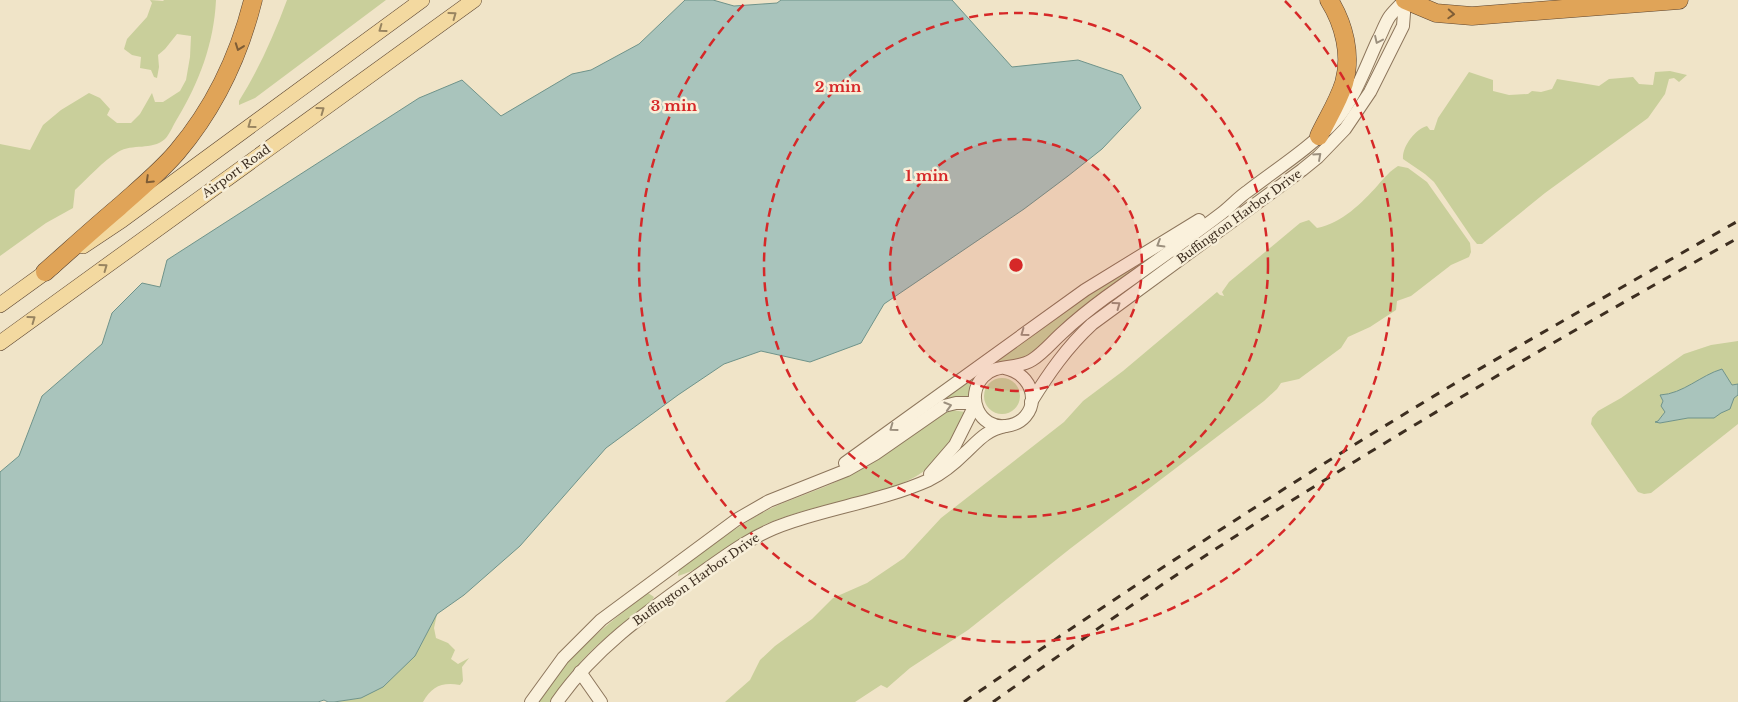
<svg xmlns="http://www.w3.org/2000/svg" width="1738" height="702" viewBox="0 0 1738 702" font-family="'Libre Baskerville',serif">
	<style>
		.green { fill: #c9cf9b }
		.water { fill: #a9c4bc; stroke: #6f938a }
		.lines { fill: none; stroke-linecap: round; stroke-linejoin: round }
		.minor-casing { stroke: #8d765c; stroke-width: 14 }
		.major-casing { stroke: #5b4430; stroke-width: 16 }
		.highway-casing { stroke: #5b4430; stroke-width: 19 }
		.minor { stroke: #faf1dc; stroke-width: 12 }
		.major { stroke: #f3d9a0; stroke-width: 15 }
		.highway { stroke: #e0a458; stroke-width: 18 }
		.rail { stroke: #3d2e20; stroke-width: 3; stroke-dasharray: 9 9; stroke-linecap: butt }
		.oneway { stroke: #7e5d36 }
		.oneway2 { stroke: #988460 }
		.oneway3 { stroke: #9c907e }
		.ring { fill: none; stroke: #d62828; stroke-width: 2.5; stroke-dasharray: 9 6 }
		.labels { text-anchor: middle; dominant-baseline: central; stroke-width: 5; stroke-linejoin: round; paint-order: stroke }
		.street-label { font-size: 12px; fill: #3d2e20; stroke: #f7eed8 }
		.centre { fill: #d62828; stroke: #f7eed8; stroke-width: 2.5 }
		.ring-label { font-size: 15px; text-anchor: middle; font-weight: bold; fill: #d62828; stroke: #f7eed8; stroke-width: 5; stroke-linejoin: round; paint-order: stroke }
	</style>
	<rect width="100%" height="100%" fill="#f0e4c8"/>
	<g class="green">
		<path d="M150,0L163,1L164,0H216C214,43 199,83 177,119C173,125 170,134 165,139C151,151 133,143 118,152C103,161 88,178 75,190L73,208L46,223L0,256V144L30,150L43,125L61,110L89,93L100,98L110,109L107,115L117,123H131L140,114L152,93L155,102H163L180,91L186,80L190,57L191,36L177,34L165,49L158,55L159,67L157,78L154,77L151,70L140,68L141,57L132,55L124,49L127,39L147,17L152,3Z"/>
		<path d="M287,0H386L255,98L239,105V101C259,69 274,35 287,0Z"/>
		<path d="M1670,71L1687,75L1679,82L1674,78L1669,79L1665,94L1648,118L1545,193L1482,244H1477L1472,238L1434,182L1425,174L1403,159C1402,147 1415,129 1427,126L1430,130H1434L1438,118L1469,72L1493,80V91L1509,95L1528,94L1532,91L1541,92L1552,89L1557,79L1599,86L1609,79L1633,77L1639,84L1653,85L1655,72Z"/>
		<path d="M1398,166L1408,168L1427,182L1470,243L1471,252L1469,257L1451,265L1411,296L1397,301L1396,310L1370,327L1348,337L1341,348L1299,379L1281,383L1277,389L1264,401L1071,548L968,630L910,668L887,688L881,685L855,702H725L750,680L760,660L775,646L812,619L833,598L867,583L904,558L941,518L1064,422L1083,401L1123,371L1217,292L1220,295L1224,296L1222,292L1229,282L1300,223L1309,220L1317,228C1342,223 1362,203 1378,185C1385,177 1390,171 1398,166Z"/>
		<path d="M1179,238L1038,350L1023,360L977,374L970,385L968,400L955,397L943,401L941,398L1055,314Z"/>
		<path d="M1738,341V384L1732,385L1722,369C1701,375 1683,394 1661,395L1665,412L1658,421L1660,423L1688,418H1714L1721,412L1730,409L1734,398L1738,395V424L1651,493L1644,494L1638,492L1591,424L1592,418L1598,411L1621,398L1684,354L1711,345Z"/>
		<circle cx="1002" cy="396" r="18"/>
		<path d="M952,410L965,412C958,432 946,452 930,466C913,482 890,488 868,494C837,503 796,511 766,524C735,539 711,566 678,576L679,570C706,550 734,528 764,512C794,496 829,489 858,470C886,453 912,432 939,413Z"/>
		<path d="M648,593L654,597C649,608 634,614 625,622C618,627 611,633 604,639C583,657 565,679 550,702H539C565,657 607,624 648,593Z"/>
		<path d="M437,614L434,628L436,638L448,643L455,650L451,659L458,664L469,658L462,667L463,681L460,685C442,682 432,686 423,702H334L361,698L415,656Z"/>
	</g>
	<g class="water">
		<path d="M685,0H713L734,6L777,3L781,0H952L1012,67L1078,60L1122,75L1141,108L1102,149L1068,176L1024,209L884,304L861,343L810,362L761,351L724,364L678,395L606,448L520,546L464,595L437,614L415,656L383,687L361,698L334,702H328L324,700L318,702H0V472L19,456L42,396L102,344L112,313L142,283L160,287L167,260L419,98L462,80L501,116L572,74L591,70L639,44Z"/>
		<path d="M1722,369L1732,385L1738,384V395L1734,398L1730,409L1721,413L1714,418H1688L1660,423L1655,422L1658,421L1665,412L1661,406L1663,401L1660,395C1683,394 1701,375 1722,369Z"/>
	</g>
	<g class="lines">
		<defs>
			<g id="minor">
				<path d="M1004,368C1042,376 1040,422 1006,426C979,429 965,396 983,377C995,363 1017,370 1032,360C1043,353 1052,342 1062,333C1076,320 1091,308 1106,297C1145,269 1184,242 1222,213C1231,206 1239,197 1248,191C1278,168 1310,148 1336,120C1355,98 1366,66 1378,40C1382,33 1385,23 1390,16C1394,11 1400,5 1405,0"/>
				<path d="M1031,402C1049,373 1067,347 1092,324L1302,170L1318,157L1345,129L1370,92L1403,26L1405,0"/>
				<path d="M845,463L1085,290L1199,220"/>
				<path d="M930,474L955,445L975,405"/>
				<path d="M580,672L601,702"/>
				<path d="M531,702L563,658L601,620L736,520L769,501L847,470L875,454L944,406L956,403H975"/>
				<path d="M557,702C594,649 645,613 697,576C725,556 754,534 788,523C834,507 884,500 929,480C943,473 954,464 965,453C979,440 985,431 1005,426"/>
			</g>
			<g id="major">
				<path d="M83,246L122,220L422,0"/>
				<path d="M0,305L54,266"/>
				<path d="M0,343L474,0"/>
			</g>
			<g id="highway">
				<path d="M1405,0L1436,13L1472,16L1679,0"/>
				<path d="M1319,136C1327,119 1338,102 1344,83C1352,55 1344,24 1329,0"/>
				<path d="M45,272C70,250 94,228 119,207C139,189 160,172 177,152C215,107 239,56 253,0"/>
			</g>
		</defs>
		<use href="#minor" class="minor-casing"/>
		<use href="#major" class="major-casing"/>
		<use href="#highway" class="highway-casing"/>
		<use href="#minor" class="minor"/>
		<use href="#major" class="major"/>
		<use href="#highway" class="highway"/>
		<g class="rail">
			<path d="M964,702C1127,589 1293,480 1464,378C1555,325 1647,273 1738,221"/>
			<path d="M993,702C1065,651 1137,601 1211,552C1383,441 1560,337 1738,238"/>
		</g>
	</g>
	<defs><path id="oneway-chevron" d="M-2-3.5L2.5 0L-2 3.5" fill="none" stroke-width="1.6" stroke-linecap="round" stroke-linejoin="round" transform="scale(1.25)"/></defs>
	<g class="oneway">
		<use href="#oneway-chevron" transform="translate(1451 14) rotate(3)"/>
		<use href="#oneway-chevron" transform="translate(239 47) rotate(110)"/>
		<use href="#oneway-chevron" transform="translate(149 180) rotate(136)"/>
	</g>
	<g class="oneway2">
		<use href="#oneway-chevron" transform="translate(453 15) rotate(-36)"/>
		<use href="#oneway-chevron" transform="translate(382 29) rotate(144)"/>
		<use href="#oneway-chevron" transform="translate(321 110) rotate(-36)"/>
		<use href="#oneway-chevron" transform="translate(251 125) rotate(144)"/>
		<use href="#oneway-chevron" transform="translate(104 267) rotate(-36)"/>
		<use href="#oneway-chevron" transform="translate(32 319) rotate(-36)"/>
	</g>
	<g class="oneway3">
		<use href="#oneway-chevron" transform="translate(1378 40) rotate(115)"/>
		<use href="#oneway-chevron" transform="translate(1318 156) rotate(-42)"/>
		<use href="#oneway-chevron" transform="translate(1160 244) rotate(149)"/>
		<use href="#oneway-chevron" transform="translate(1117 305) rotate(-36)"/>
		<use href="#oneway-chevron" transform="translate(1024 333) rotate(144)"/>
		<use href="#oneway-chevron" transform="translate(948 406) rotate(-17)"/>
		<use href="#oneway-chevron" transform="translate(893 428) rotate(144)"/>
	</g>
	<circle cx="1016" cy="265" r="126" fill="#d62828" fill-opacity=".12"/>
	<g class="ring">
		<circle cx="1016" cy="265" r="126"/>
		<circle cx="1016" cy="265" r="252"/>
		<path d="M1285 1A377 377 0 1 1 747 1"/>
	</g>
	<g class="labels">
		<g class="street-label">
			<text transform="translate(236 171) rotate(-36)">Airport Road</text>
			<text transform="translate(1239 216) rotate(-36)">Buffington Harbor Drive</text>
			<text transform="translate(696 579) rotate(-35)">Buffington Harbor Drive</text>
		</g>
	</g>
	<circle cx="1016" cy="265" r="8" class="centre"/>
	<g class="ring-label">
		<text x="838" y="92">2 min</text>
		<text x="674" y="111">3 min</text>
		<text x="927" y="181">1 min</text>
	</g>
</svg>
